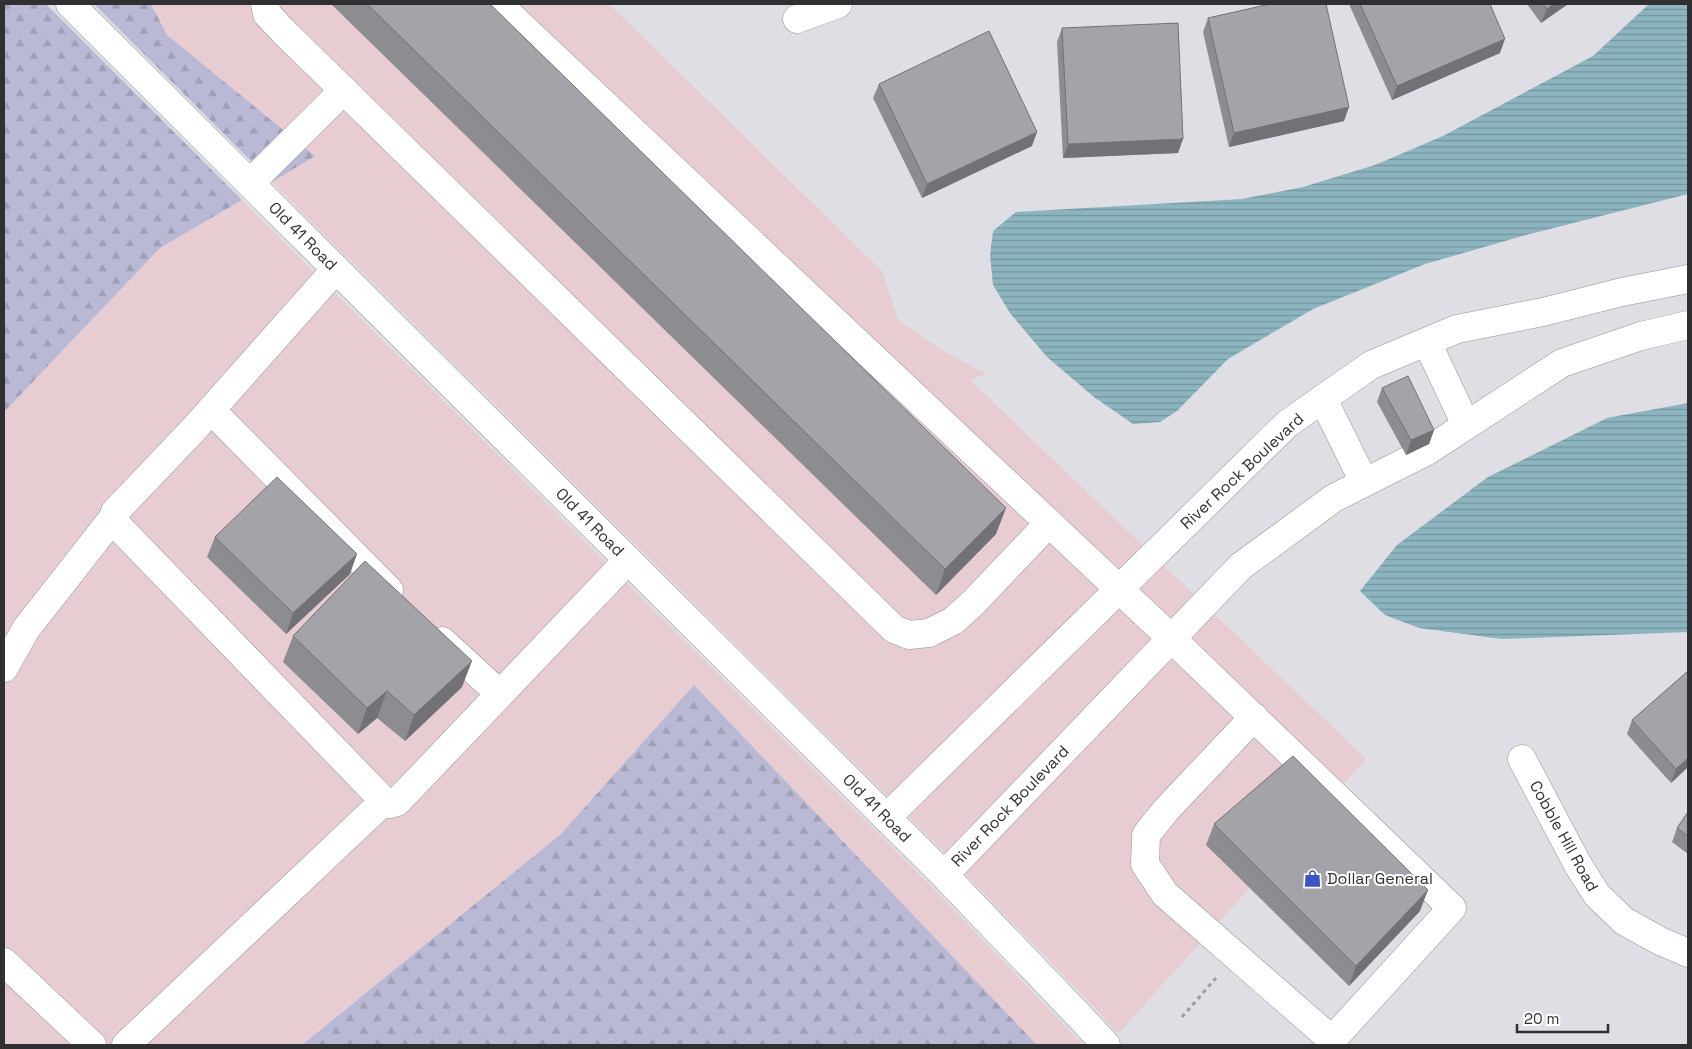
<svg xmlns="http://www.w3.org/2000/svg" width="1692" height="1049" viewBox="0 0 1692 1049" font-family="'Space Grotesk',sans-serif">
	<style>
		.commercial { fill: #e7cdd2 }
		.forest { fill: url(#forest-firs) }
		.water { fill: url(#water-rules) }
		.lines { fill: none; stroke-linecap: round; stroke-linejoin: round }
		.minor-casing { stroke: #919197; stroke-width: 29 }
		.path { stroke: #9c9ca1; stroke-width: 3; stroke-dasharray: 4 4; stroke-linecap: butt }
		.minor { stroke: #fff; stroke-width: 28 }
		.wall { fill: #8c8c91 }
		.shaded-wall { fill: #727276 }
		.building { fill: #a3a3a9; stroke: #727276 }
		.labels { text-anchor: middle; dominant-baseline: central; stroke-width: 4; stroke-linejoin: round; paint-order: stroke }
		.street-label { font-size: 16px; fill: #303032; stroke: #fff }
		.poi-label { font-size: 16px; fill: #303032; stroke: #fff; text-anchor: start }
	</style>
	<defs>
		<pattern id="forest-firs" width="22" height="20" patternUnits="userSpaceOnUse" patternTransform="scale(1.25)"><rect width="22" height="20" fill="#b9b9d6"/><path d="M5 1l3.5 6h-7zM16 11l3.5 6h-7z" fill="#9f9fb8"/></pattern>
		<pattern id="water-rules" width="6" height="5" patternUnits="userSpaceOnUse" patternTransform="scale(1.25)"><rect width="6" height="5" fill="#8cb5bf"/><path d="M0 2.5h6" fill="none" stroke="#73949c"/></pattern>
	</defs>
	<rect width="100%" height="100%" fill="#dedee4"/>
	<g class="commercial">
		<path d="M151,4H609L882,271L898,320L937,347L986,374L970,380L1366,759L1118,1034L1095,1008L954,862L272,182L314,156L167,35Z"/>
		<path d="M242,200L933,888L1083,1045H1037L694,685L561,834L302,1045H4V412L160,248Z"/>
	</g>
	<g class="forest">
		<path d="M4,4H46L242,200L160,248L4,412Z"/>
		<path d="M94,4H151L167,35L315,156L272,182Z"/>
		<path d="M694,685L1037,1045H302L561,834Z"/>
	</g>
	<g class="water">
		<path d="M1649,4H1688V194L1526,235L1425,264L1313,309L1228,359L1177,411L1160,422L1133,424L1094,397L1047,357L1010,313L993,285L990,255L993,231L1016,212L1242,199L1303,187L1375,165L1443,136L1593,56Z"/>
		<path d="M1688,403V632L1502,639L1419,628L1385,615L1360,591L1397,545L1488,477L1607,418Z"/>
	</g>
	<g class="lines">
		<defs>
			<g id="minor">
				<path d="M70,4L944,875L1084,1021L1106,1045"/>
				<path d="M265,4L267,14L283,31L894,629L909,635L929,633L953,621L974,602L1049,523"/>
				<path d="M498,4L1171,638C1265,729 1359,818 1452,908L1332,1040L1165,894L1145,864L1146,835L1166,810L1254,717"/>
				<path d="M797,19L838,4"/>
				<path d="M250,183L344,90"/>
				<path d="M336,269L194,429L115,512L113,518L115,523L384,801L390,804L397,802L628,560"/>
				<path d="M1427,342L1466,425"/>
				<path d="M1323,399L1364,482"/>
				<path d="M211,410L389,590"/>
				<path d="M442,641L500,694"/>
				<path d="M4,668L26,629L113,518"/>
				<path d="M1522,759L1578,865L1597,895L1624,921L1660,941L1688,953"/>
				<path d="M886,818L1287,424L1371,365L1457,329L1543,312L1622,292L1688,279"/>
				<path d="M944,875L1241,566L1334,498L1427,451L1562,363L1641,336L1688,325"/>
				<path d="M4,962L92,1045"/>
				<path d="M126,1045L384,801"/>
			</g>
		</defs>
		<use href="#minor" class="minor-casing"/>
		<path class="path" d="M1182,1017L1216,978"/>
		<use href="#minor" class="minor"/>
	</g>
	<g class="wall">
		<path d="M331,4H490L996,534L936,595Z"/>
		<path d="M1349,4H1490L1500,53L1392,100Z"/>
		<path d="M1527,4H1568L1541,23Z"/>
		<path d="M1208,18L1344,121L1229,147L1203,32Z"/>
		<path d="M1062,28L1178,153L1063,158L1057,42Z"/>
		<path d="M879,84L1032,146L922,198L873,98Z"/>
		<path d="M1382,388L1434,430L1429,444L1406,455L1377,402Z"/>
		<path d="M215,537L350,574L286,634L207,557Z"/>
		<path d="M293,636L462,687L405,741L377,718L358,734L283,662Z"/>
		<path d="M1688,671V767L1671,783L1627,734L1632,720Z"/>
		<path d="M1688,812V854L1672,842L1677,828Z"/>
		<path d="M1214,824L1420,911L1349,986L1206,845Z"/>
	</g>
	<g class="shaded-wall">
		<path d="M1554,4H1568L1541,23L1547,9Z"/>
		<path d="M1505,39L1500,53L1392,100L1397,86Z"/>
		<path d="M1349,107L1344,121L1229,147L1234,133Z"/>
		<path d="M1037,132L1032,146L922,198L927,184Z"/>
		<path d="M1183,139L1178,153L1063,158L1068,144Z"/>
		<path d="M1434,430L1429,444L1406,455L1411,440Z"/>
		<path d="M1006,508L996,534L936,595L945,569Z"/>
		<path d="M357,554L350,574L286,634L293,613Z"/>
		<path d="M472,661L462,687L405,741L414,715Z"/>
		<path d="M387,691L377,718L358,734L367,708Z"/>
		<path d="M1688,758V767L1671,783L1676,769Z"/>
		<path d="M1428,890L1420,911L1349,986L1356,966Z"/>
	</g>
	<g class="building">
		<path d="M367,4H490L1006,508L945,569Z"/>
		<path d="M1270,4H1326L1349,107L1234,133L1208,18Z"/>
		<path d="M1360,4H1490L1505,39L1397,86Z"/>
		<path d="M1543,4H1554L1547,9Z"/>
		<path d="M1178,23L1183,139L1068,144L1062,28Z"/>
		<path d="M989,31L1037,132L927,184L879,84Z"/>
		<path d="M1408,376L1434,430L1411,440L1382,388Z"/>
		<path d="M277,477L357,554L293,613L215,537Z"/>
		<path d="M365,561L472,661L414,715L387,691L367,708L293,636Z"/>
		<path d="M1688,671V758L1676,769L1632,720Z"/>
		<path d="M1293,756L1428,890L1356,966L1214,824Z"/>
		<path d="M1688,812V836L1677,828Z"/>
	</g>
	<defs>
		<symbol id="shop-bare" viewBox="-9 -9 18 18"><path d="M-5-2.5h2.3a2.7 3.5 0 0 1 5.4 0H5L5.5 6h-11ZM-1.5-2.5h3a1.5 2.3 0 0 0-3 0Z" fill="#3c54c6" stroke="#fff" stroke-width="2.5" paint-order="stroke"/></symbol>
	</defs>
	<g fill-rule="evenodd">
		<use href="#shop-bare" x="1300" y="866" width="25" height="25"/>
	</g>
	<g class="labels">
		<g class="street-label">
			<text transform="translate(303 236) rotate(45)">Old 41 Road</text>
			<text transform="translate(1242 471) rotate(-43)">River Rock Boulevard</text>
			<text transform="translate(590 522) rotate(45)">Old 41 Road</text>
			<text transform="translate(1010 806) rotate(-46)">River Rock Boulevard</text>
			<text transform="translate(877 808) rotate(45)">Old 41 Road</text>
			<text transform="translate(1564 836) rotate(61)">Cobble Hill Road</text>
		</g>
		<g class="poi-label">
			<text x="1327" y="878">Dollar General</text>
		</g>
	</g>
	<rect width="1692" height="1049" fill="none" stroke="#303032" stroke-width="10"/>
	<path d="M1517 1024v8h91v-8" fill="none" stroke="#303032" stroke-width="2.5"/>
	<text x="1524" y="1024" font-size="15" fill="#303032" stroke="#ffffff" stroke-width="4" paint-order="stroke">20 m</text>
</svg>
